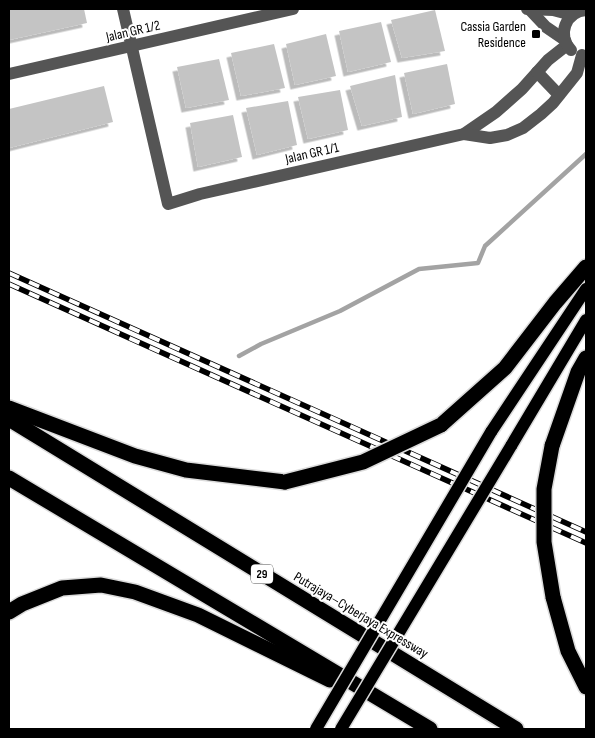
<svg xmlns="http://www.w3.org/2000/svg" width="595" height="738" viewBox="0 0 595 738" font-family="'Sofia Sans Condensed',sans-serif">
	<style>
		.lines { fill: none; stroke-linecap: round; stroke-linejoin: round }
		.stream { stroke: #a3a3a3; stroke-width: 4.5 }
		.building { fill: #c4c4c4; filter: url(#shadow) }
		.major-casing { stroke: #dbdbdb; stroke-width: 15 }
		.highway-casing { stroke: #dbdbdb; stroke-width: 18 }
		.minor { stroke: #555; stroke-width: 12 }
		.major { stroke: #000; stroke-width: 12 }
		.highway { stroke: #000; stroke-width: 15 }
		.rail-casing { stroke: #000; stroke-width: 5.5 }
		.rail { stroke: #fff; stroke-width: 4; stroke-dasharray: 11; stroke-linecap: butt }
		.major-bridge-casing { stroke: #dbdbdb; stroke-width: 15; stroke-linecap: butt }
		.highway-bridge-casing { stroke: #dbdbdb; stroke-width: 18; stroke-linecap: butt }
		.major-bridge { stroke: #000; stroke-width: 12 }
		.highway-bridge { stroke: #000; stroke-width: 15 }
		.poi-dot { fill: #000; stroke: #fff; stroke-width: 2 }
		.labels { text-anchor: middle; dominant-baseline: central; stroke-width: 4; stroke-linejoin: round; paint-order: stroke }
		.shield { fill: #fff; stroke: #4c4c4c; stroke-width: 1 }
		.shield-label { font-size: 12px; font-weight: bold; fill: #000 }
		.poi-label { font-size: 14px; fill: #000; stroke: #fff; text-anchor: end }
		.street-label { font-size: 14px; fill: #000; stroke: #fff }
	</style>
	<defs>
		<filter id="shadow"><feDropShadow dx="-4.5" dy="4.5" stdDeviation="0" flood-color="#0004"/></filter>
	</defs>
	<rect width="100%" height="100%" fill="#fff"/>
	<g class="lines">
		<path class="stream" d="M239,356L261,344L340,311L419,269L478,263L485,246L586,154"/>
	</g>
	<g class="building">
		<path d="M9,9H84L87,23L9,40Z"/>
		<path d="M435,10L445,51L402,58L391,20Z"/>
		<path d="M381,22L391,62L348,72L339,31Z"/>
		<path d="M326,34L336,76L295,85L286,44Z"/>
		<path d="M274,44L285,88L241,96L231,53Z"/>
		<path d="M219,59L229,100L186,108L177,67Z"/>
		<path d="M447,64L455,104L413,114L404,73Z"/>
		<path d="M395,75L402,117L362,126L350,86Z"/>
		<path d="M104,86L113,122L9,148V109Z"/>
		<path d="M340,90L348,130L308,139L298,97Z"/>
		<path d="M288,101L297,145L257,155L246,108Z"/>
		<path d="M233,115L242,157L198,167L190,123Z"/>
	</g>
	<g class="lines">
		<defs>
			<g id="major">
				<path d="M491,432L586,289"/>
				<path d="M511,446L586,320"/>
			</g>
			<g id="highway">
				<path d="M9,408L135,456L186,470L285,482"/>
				<path d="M9,419L516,729"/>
				<path d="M441,425L505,368L555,303L586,267"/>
				<path d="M552,446L578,372L586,358"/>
				<path d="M9,478L430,729"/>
				<path d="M553,597L568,651L586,687"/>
				<path d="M9,612L22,604L62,588L101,585L135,592L198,615L330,680"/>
			</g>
		</defs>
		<use href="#major" class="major-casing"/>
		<use href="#highway" class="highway-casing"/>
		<g class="minor">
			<path d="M123,9L168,204L200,194L464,134L496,112L522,89L548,60L567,45"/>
			<path d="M527,9L553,10L572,15"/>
			<path d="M530,10L546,27L565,40"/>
			<path d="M571,50C557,35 565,12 586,10"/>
			<path d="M537,72L559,95"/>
			<path d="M9,74L293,9"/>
			<path d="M464,134L490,138L507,135L523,128L541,114L553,103L577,73L582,55"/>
		</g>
		<use href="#major" class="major"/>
		<use href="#highway" class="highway"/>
		<defs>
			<g id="rail">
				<path d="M9,273L586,532"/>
				<path d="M9,284L586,543"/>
			</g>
		</defs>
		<use href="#rail" class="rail-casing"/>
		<use href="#rail" class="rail"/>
		<defs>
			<g id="major-bridge">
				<path d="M316,729L491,432"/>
				<path d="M341,729L511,446"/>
			</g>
			<g id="highway-bridge">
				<path d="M552,446L544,489V542L553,597"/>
				<path d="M285,482L363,462L441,425"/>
			</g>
		</defs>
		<use href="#major-bridge" class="major-bridge-casing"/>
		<use href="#highway-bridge" class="highway-bridge-casing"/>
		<use href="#major-bridge" class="major-bridge"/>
		<use href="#highway-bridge" class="highway-bridge"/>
	</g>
	<rect class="poi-dot" x="531" y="29" width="10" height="10" rx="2.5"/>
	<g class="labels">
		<rect class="shield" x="251" y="564.5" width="22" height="19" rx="4"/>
		<g class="shield-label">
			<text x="262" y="574">29</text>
		</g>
		<g class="poi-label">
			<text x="526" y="26">Cassia Garden<tspan x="526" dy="16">Residence</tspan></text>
		</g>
		<g class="street-label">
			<text transform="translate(133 31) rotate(-13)">Jalan GR 1/2</text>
			<text transform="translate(312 153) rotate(-13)">Jalan GR 1/1</text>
			<text transform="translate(361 615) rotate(31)">Putrajaya–Cyberjaya Expressway</text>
		</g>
	</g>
	<rect width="595" height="738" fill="none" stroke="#000000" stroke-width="20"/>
</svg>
